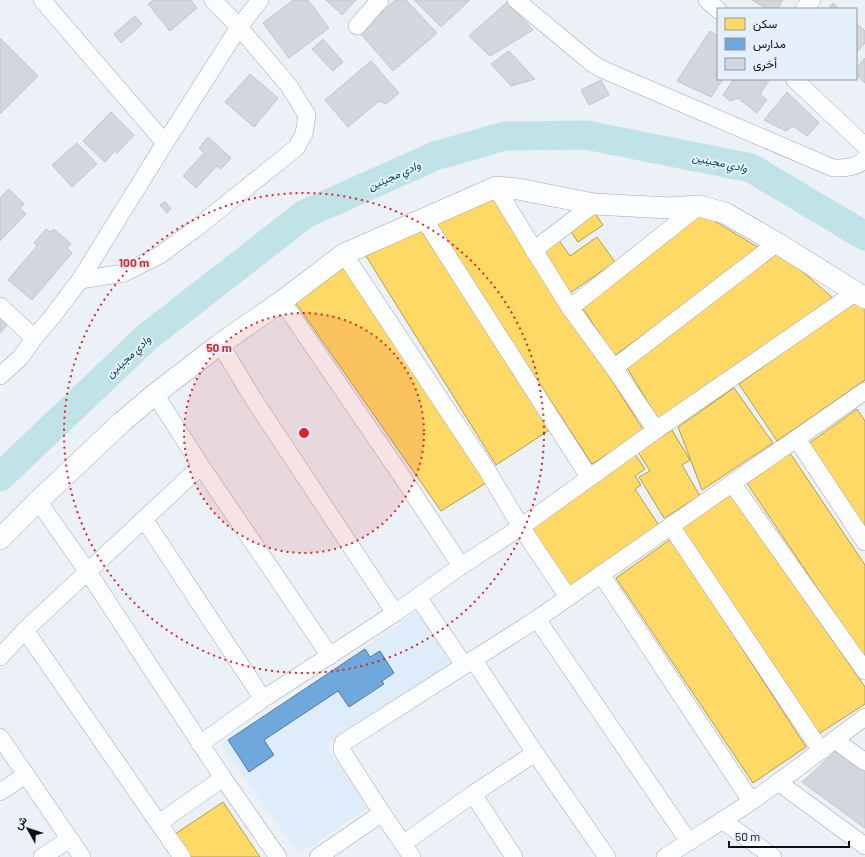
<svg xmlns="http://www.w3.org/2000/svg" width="865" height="857" viewBox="0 0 865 857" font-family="Barlow,Vazirmatn,sans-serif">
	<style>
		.built { fill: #dfecfa }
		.homes { fill: #ffd966; stroke: #b69d4e }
		.schools { fill: #6fa8dc; stroke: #517ba0 }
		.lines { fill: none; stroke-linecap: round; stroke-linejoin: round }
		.river { stroke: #c0e3e8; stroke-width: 29 }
		.building { fill: #d3d7dd; stroke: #c2c6cc }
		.minor-casing { stroke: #a3a8ad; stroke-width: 18 }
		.tertiary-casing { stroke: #a3a8ad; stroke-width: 22 }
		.minor { stroke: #fcfdfe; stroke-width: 17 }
		.tertiary { stroke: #fcfdfe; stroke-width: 21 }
		.ring { fill: none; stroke: #d62828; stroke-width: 2; stroke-dasharray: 2 4 }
		.labels { text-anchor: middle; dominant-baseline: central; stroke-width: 4; stroke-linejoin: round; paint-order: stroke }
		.water-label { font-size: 11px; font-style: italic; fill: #00494d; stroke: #e6f0fc }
		.centre { fill: #d62828; stroke: #e6f0fc; stroke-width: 2 }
		.ring-label { font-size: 12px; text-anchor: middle; font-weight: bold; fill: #d62828; stroke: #e6f0fc; stroke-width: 4; stroke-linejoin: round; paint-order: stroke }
	</style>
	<rect width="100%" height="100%" fill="#ebf1f7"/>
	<path class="built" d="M421,608L457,661L326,746L369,807L298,854L221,745Z"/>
	<g class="homes">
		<path d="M493,194L644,431L592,464L435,223Z"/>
		<path d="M594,212L603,225L578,242L569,229Z"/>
		<path d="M701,213L761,249L614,356L582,307Z"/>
		<path d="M420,229L551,429L496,465L366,256Z"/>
		<path d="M597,237L615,262L570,293L541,250L558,239L570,256Z"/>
		<path d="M780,252L834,299L658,419L626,366Z"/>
		<path d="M343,264L486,483L441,511L293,299Z"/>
		<path d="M856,300L865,308V380L777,441L739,384Z"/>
		<path d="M734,388L773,443L702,490L678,427Z"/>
		<path d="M857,409L865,421V531L808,444Z"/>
		<path d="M672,430L690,460L682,465L700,496L664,518L639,477L650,471L638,452Z"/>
		<path d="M790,453L865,565V659L746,482Z"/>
		<path d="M635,454L645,469L635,476L641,485L635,489L660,527L571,588L529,527Z"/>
		<path d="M730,493L865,687V704L817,735L680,528Z"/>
		<path d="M671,539L806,747L753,783L616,578Z"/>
		<path d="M223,802L260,857H190L175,834Z"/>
	</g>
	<path class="schools" d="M365,649L370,657L380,651L394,673L382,681L384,684L349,707L338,691L264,740L274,755L249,772L228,740Z"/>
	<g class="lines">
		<path class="river" d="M0,477L147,337L305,214L435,156L505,136L586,135L751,168L865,236"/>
	</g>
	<g class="building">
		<path d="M154,0H191L197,8L170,31L148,4Z"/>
		<path d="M293,0H308L329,28L289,58L263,23Z"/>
		<path d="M326,0H356L342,15Z"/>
		<path d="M395,0H406L437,33L393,71L360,33Z"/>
		<path d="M414,0H470L441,27Z"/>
		<path d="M752,0H783L778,9H767Z"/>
		<path d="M507,2L533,30L490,56L469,36Z"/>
		<path d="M833,3L839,9H828Z"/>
		<path d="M135,16L142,24L121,43L114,34Z"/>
		<path d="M856,23L865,31V43L856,53Z"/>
		<path d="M710,31L718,36V79H723L711,97L677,81Z"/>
		<path d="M0,38L38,76L0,114Z"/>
		<path d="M323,39L343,62L333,71L312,49Z"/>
		<path d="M509,51L535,79L511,86L491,64Z"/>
		<path d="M865,58V83L856,75V68Z"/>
		<path d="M371,61L399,93L386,104L379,101L348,127L325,100Z"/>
		<path d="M250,74L278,98L254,127L225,102Z"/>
		<path d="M734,79H770L760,94L767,100L757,113L738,98L730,101L723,95Z"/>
		<path d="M601,80L609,95L589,105L581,90Z"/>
		<path d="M787,92L819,123L807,136L793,126L786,131L764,120Z"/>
		<path d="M111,112L134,135L117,153L115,151L105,162L83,141Z"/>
		<path d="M208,137L231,158L221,169L217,166L196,188L183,176L204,153L199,148Z"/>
		<path d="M77,143L97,164L72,187L52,165Z"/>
		<path d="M9,189L24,204L20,208L26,214L0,241V198Z"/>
		<path d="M165,202L171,209L167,213L160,205Z"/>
		<path d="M46,229L51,232L54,229L71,244L67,248L72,253L32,300L8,280L37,246L34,243Z"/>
		<path d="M0,310L11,321L0,333Z"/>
		<path d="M837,750L865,770V828L802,782Z"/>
	</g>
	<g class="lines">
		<defs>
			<g id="minor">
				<path d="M42,0L165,143"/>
				<path d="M516,0L593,64L604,70L833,168C845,168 857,168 865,159"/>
				<path d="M707,0L718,10"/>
				<path d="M804,9L812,0"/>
				<path d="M357,26L380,0"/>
				<path d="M794,79L865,146"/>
				<path d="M496,187L534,250L570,308L614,368L656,430"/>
				<path d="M424,219L589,477"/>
				<path d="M534,250L594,204"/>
				<path d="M344,254L487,470L521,527L568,597"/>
				<path d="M80,280L124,273L160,255L195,229L296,148L304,134L307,115L289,86L239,27L213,0"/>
				<path d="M282,301L407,484L461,566"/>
				<path d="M0,306L34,338"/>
				<path d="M570,308L699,206"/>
				<path d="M220,344L256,403L395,613"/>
				<path d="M614,368L777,243"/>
				<path d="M0,376L21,357L34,338L52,317L80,280L165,143L239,27L260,0"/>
				<path d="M155,394L201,466L330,656"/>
				<path d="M797,439L865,542"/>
				<path d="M732,483L865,671"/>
				<path d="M38,501L88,572L223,778L278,857"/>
				<path d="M144,519L263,699"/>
				<path d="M671,526L821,751"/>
				<path d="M601,574L751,801"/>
				<path d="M418,597L464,665"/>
				<path d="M537,619L689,842"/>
				<path d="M25,630L182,857"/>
				<path d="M0,657L25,630L201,466"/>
				<path d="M473,659L535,753L607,857"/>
				<path d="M0,737L82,857"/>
				<path d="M835,740L865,762"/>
				<path d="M200,744L263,699L395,613L461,566L521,527L656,430L856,292"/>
				<path d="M778,782L865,846"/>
				<path d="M0,792L26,775"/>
				<path d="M473,794L514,857"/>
				<path d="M722,820L773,857"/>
				<path d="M159,823L223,778"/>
				<path d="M404,843L473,794L535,753"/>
				<path d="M42,857L70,839"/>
				<path d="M318,857L382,813"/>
				<path d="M412,857L382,813L346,757L342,750L343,743L537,619L865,391"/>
				<path d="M665,857C694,838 724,820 752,801C791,774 827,745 865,717"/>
			</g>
			<path id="tertiary" d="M0,539L38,501L122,422L155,394L220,344L282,301L344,254L496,187L518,189L594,204L669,208L699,206L725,213L777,243L865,298"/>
		</defs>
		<use href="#minor" class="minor-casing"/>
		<use href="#tertiary" class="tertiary-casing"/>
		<use href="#minor" class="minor"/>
		<use href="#tertiary" class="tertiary"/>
	</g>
	<circle cx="304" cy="433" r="120" fill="#d62828" fill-opacity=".12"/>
	<g class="ring">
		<circle cx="304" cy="433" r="120"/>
		<circle cx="304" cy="433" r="240"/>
	</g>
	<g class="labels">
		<g class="water-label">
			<text transform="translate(720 162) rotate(12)">وادي مجينين</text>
			<text transform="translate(394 175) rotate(-24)">وادي مجينين</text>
			<text transform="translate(128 356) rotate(-43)">وادي مجينين</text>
		</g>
	</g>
	<circle cx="304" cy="433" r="6" class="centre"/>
	<g class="ring-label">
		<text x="134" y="267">100 m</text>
		<text x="219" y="352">50 m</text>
	</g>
	<rect x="717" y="8" width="140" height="72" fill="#e6f0fc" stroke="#8f97a0"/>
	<rect x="725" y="18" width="20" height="12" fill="#ffd966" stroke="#8f97a0"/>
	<text x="753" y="28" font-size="12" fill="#0c1115">سكن</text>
	<rect x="725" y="38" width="20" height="12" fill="#6fa8dc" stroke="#8f97a0"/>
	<text x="753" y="48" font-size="12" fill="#0c1115">مدارس</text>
	<rect x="725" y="58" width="20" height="12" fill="#d3d7dd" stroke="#8f97a0"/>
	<text x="753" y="68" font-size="12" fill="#0c1115">أخرى</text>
	<g transform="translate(28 829) rotate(309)" stroke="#e6f0fc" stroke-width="3" paint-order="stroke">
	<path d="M0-3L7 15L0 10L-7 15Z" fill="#0c1115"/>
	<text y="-6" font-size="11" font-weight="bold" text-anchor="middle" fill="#0c1115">ش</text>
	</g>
	<path d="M729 841v6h120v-6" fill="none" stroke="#0c1115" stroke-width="2"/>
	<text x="735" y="841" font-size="12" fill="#0c1115" stroke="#e6f0fc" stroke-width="3" paint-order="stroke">50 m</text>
</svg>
